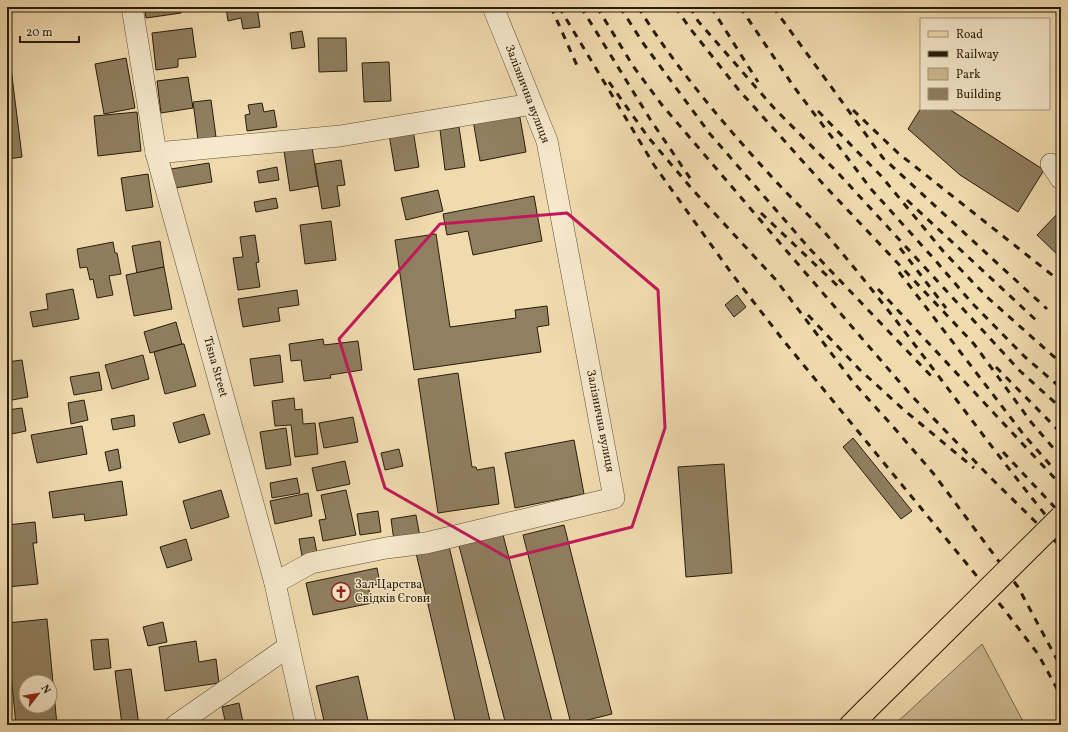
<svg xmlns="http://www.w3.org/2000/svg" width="1068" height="732" viewBox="0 0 1068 732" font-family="Vollkorn,serif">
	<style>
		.green { fill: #cebb93; stroke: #7c6c4f }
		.building { fill: #907f60; stroke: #291c0b; fill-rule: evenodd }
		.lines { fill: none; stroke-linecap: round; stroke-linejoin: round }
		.minor-casing { stroke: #5b4c34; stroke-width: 22 }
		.major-casing { stroke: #291c0b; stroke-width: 24 }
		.minor { stroke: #f5e8cb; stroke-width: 21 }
		.major { stroke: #f0dbaf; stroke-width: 22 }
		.rail { stroke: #291c0b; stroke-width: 3; stroke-dasharray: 7 7; stroke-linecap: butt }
		.major-bridge-casing { stroke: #291c0b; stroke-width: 24; stroke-linecap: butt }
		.major-bridge { stroke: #f0dbaf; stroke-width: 22 }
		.marked { fill: none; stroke: #c2185b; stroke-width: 3; stroke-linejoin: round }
		.labels { text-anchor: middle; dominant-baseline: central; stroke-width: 3; stroke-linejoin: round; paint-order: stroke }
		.street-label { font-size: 12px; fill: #291c0b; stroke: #f5e8cb }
		.poi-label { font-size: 12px; fill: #291c0b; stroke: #f5e8cb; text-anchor: start }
	</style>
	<rect width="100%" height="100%" fill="#f0dbaf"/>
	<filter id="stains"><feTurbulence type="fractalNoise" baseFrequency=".005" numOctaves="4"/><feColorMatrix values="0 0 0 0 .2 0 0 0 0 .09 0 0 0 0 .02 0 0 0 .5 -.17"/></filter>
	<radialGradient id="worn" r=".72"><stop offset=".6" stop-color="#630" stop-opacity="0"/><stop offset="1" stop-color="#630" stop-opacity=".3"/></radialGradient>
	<path class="green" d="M982,644L1025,725H894Z"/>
	<g class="building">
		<path d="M144,7H180L181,13L146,18Z"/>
		<path d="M226,7H257L260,27L243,29L241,18L228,21Z"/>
		<path d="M192,28L196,57L178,59V67L156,70L152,33Z"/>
		<path d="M302,31L305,47L292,49L290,33Z"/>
		<path d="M318,38H346L347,71L319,72Z"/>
		<path d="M126,58L135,108L104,114L95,64Z"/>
		<path d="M7,60H10L22,157L7,159Z"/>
		<path d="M389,62L391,101L364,102L362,63Z"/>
		<path d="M188,77L193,108L161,113L157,81Z"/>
		<path d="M211,100L216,137L198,140L193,102Z"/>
		<path d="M262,103L264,112L274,110L277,127L247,131L245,115L250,114L248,105Z"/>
		<path d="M921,108L949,109L1044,170L1018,212L960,175L908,129Z"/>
		<path d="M137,112L141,151L98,156L94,116Z"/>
		<path d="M519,112L526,152L480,161L473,120Z"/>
		<path d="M459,127L465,167L445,170L440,130Z"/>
		<path d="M413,130L419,167L395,171L389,134Z"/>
		<path d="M312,147L318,186L290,191L284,151Z"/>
		<path d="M341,160L345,185L337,186L340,206L322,209L315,164Z"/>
		<path d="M209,163L212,182L175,188L171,169Z"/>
		<path d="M277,167L279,180L259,183L257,171Z"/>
		<path d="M148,174L153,207L126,211L121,178Z"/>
		<path d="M438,190L443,211L406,220L401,198Z"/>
		<path d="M534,196L542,241L473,255L468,231L447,235L443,214Z"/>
		<path d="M276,198L278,208L256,212L254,202Z"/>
		<path d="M1061,210V258L1037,235Z"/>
		<path d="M331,221L336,260L305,264L300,225Z"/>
		<path d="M436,234L450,327L516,318L515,310L547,306L549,325L537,327L541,352L414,370L395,240Z"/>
		<path d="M255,235L259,262L256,263L260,287L238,290L233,258L243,257L240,237Z"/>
		<path d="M160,241L164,267L137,273L132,246Z"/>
		<path d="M113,242L115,253H117L121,274L109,276L113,295L97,298L93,279L90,280L87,267L80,268L77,249Z"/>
		<path d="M164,267L172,309L134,316L126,275Z"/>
		<path d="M73,289L79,319L33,327L30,312L48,309L46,294Z"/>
		<path d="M297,290L299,305L278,308L280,321L243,327L238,299Z"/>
		<path d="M737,295L746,307L734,317L725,305Z"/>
		<path d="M176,322L182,344L150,353L144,332Z"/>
		<path d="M323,339L324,345L358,341L362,370L330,375L331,378L304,381L301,360L291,361L289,344Z"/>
		<path d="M182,344H184L196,386L165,394L154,352Z"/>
		<path d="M143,355L149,379L112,389L105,365Z"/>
		<path d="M280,355L283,382L254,386L250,359Z"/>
		<path d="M22,360L28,397L7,401V362Z"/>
		<path d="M99,372L102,390L74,395L70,377Z"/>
		<path d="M458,373L472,467H476L477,470L494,467L499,504L438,513L418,379Z"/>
		<path d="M294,398L295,410L302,409L303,424L315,423L318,454L295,457L291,425L275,426L272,401Z"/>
		<path d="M84,400L88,420L71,424L68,403Z"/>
		<path d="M22,408L26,431L7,435V410Z"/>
		<path d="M204,414L210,434L179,443L173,423Z"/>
		<path d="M134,415L135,426L113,430L111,419Z"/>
		<path d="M353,417L358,442L324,448L319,423Z"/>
		<path d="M82,426L87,454L37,463L31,435Z"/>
		<path d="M286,428L291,465L266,469L260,432Z"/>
		<path d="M853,438L912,511L901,519L843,447Z"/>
		<path d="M574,440L584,494L515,508L505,453Z"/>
		<path d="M118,449L121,468L109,471L105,452Z"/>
		<path d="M399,449L403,466L385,470L381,453Z"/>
		<path d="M345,461L350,484L317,491L312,468Z"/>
		<path d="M724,464L732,573L686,577L678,467Z"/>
		<path d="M297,478L300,493L272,498L270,483Z"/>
		<path d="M122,481L127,515L85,521L84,514L53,518L49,492Z"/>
		<path d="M221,490L229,517L191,529L183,501Z"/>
		<path d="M346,490L356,535L323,541L319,520L326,519L321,495Z"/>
		<path d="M308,493L312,516L275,524L270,501Z"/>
		<path d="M378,511L381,532L360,535L357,514Z"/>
		<path d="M416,515L420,537L394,541L391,519Z"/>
		<path d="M35,522L37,543H33L38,584L7,587V525Z"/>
		<path d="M564,525L612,714L571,724L523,535Z"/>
		<path d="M502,531L553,725H506L458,542Z"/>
		<path d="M314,537L317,553L302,556L299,539Z"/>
		<path d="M186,539L192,560L167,568L160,547Z"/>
		<path d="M449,546L491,725H456L416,553Z"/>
		<path d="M377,568L380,584L368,586L372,603L313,615L306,583Z"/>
		<path d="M47,619L57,725H16L7,634V623ZM26,682H50V706H26Z"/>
		<path d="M163,622L167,642L148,646L143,627Z"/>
		<path d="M108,639L111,668L94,670L91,640Z"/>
		<path d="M196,641L199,662L216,659L219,683L165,691L159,647Z"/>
		<path d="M131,669L139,725H122L115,671Z"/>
		<path d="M358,676L369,725H325L316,686Z"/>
		<path d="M239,703L243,722L226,725L222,707Z"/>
	</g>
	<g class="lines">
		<defs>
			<g id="minor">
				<path id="s1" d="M132,7L156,153L275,583L306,725"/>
				<path d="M156,153L340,136L532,104"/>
				<path d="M1051,164L1061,179"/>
				<path d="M275,583L311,563L386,548L426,543L614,498L547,141L493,7"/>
				<path d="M176,725L288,647"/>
			</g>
			<path id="major" d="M851,725L866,710"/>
		</defs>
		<use href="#minor" class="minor-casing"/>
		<use href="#major" class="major-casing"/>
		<use href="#minor" class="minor"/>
		<use href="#major" class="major"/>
		<g class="rail">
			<path d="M551,7L579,70"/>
			<path d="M559,7L654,165L732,274L783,340L1003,608L1038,654L1061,696"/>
			<path d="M581,7L650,119L692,181"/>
			<path d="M597,7L633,66L662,105L785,249L909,393L990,477L1061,547"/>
			<path d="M620,7L643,43L710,134L809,248L934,379"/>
			<path d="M638,7C676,68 722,122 770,175C788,195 808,214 826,234C909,331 980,436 1061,534"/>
			<path d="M675,7L689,27L738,89L824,185L974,344L1031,422L1061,457"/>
			<path d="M690,7L698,21L774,108L839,174L1020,371L1061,408"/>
			<path d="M711,7L758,82"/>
			<path d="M740,7L794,87L871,189L935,260L971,302L1025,357L1061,388"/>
			<path d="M773,7L883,158L1047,309"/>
			<path d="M609,82L648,137L692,189L776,280L853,382L896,430L933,473L1018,587L1061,667"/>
			<path d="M853,110L898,153L1061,282"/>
			<path d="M818,111L882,177L943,251L987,297L1061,363"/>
			<path d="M907,200L1038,322"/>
			<path d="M761,213L842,290"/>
			<path d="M900,248L946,308"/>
			<path d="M899,272L1024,435L1053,468"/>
			<path d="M878,289L1061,485"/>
			<path d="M808,315L859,369L904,410L974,468"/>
			<path d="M996,367L1061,433"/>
			<path d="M1003,452L1061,514"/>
		</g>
		<defs>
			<path id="major-bridge" d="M866,710L1061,517"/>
		</defs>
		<use href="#major-bridge" class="major-bridge-casing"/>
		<use href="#major-bridge" class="major-bridge"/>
	</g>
	<path class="marked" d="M567,213L658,290L665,428L632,527L508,558L385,488L339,339L440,224Z"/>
	<defs>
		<symbol id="church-ring" viewBox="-11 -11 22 22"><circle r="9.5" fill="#f5e8cb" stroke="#8f2418" stroke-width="1.5"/><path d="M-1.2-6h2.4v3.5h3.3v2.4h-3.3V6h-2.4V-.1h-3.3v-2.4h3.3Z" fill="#8f2418"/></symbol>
	</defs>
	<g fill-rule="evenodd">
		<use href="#church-ring" x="330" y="581" width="22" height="22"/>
	</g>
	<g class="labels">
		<g class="street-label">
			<text transform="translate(527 94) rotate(69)">Залізнична вулиця</text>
			<text stroke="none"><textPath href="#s1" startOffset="370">Tisna Street</textPath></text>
			<text transform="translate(600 421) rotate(79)">Залізнична вулиця</text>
		</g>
		<g class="poi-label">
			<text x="355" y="585">Зал Царства<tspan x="355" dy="14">Свідків Єгови</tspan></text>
		</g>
	</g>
	<rect width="1068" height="732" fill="none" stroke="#f0dbaf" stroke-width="24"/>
	<rect x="8" y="8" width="1052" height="716" fill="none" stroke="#291c0b" stroke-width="2"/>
	<rect x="12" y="12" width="1044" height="708" fill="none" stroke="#291c0b"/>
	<rect x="920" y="18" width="130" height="92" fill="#f5e8cb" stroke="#a3967e"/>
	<rect x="928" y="31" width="20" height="6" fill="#f0dbaf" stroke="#a3967e"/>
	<text x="956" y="38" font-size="12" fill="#291c0b">Road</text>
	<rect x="928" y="51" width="20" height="6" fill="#291c0b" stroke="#a3967e"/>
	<text x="956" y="58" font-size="12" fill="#291c0b">Railway</text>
	<rect x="928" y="68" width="20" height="12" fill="#cebb93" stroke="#a3967e"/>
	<text x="956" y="78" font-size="12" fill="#291c0b">Park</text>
	<rect x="928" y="88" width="20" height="12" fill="#907f60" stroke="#a3967e"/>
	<text x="956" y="98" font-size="12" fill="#291c0b">Building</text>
	<g transform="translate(38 694) rotate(59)"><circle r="19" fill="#f5e8cb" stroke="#a3967e"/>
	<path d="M0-3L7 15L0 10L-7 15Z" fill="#8f2418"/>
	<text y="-6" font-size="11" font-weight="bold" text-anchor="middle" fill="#291c0b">N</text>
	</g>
	<path d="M20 36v6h59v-6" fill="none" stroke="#291c0b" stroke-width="2"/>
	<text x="26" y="36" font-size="12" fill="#291c0b" stroke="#f5e8cb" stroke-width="3" paint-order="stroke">20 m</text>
	<rect width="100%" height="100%" filter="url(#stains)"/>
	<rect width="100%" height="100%" fill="url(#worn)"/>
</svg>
